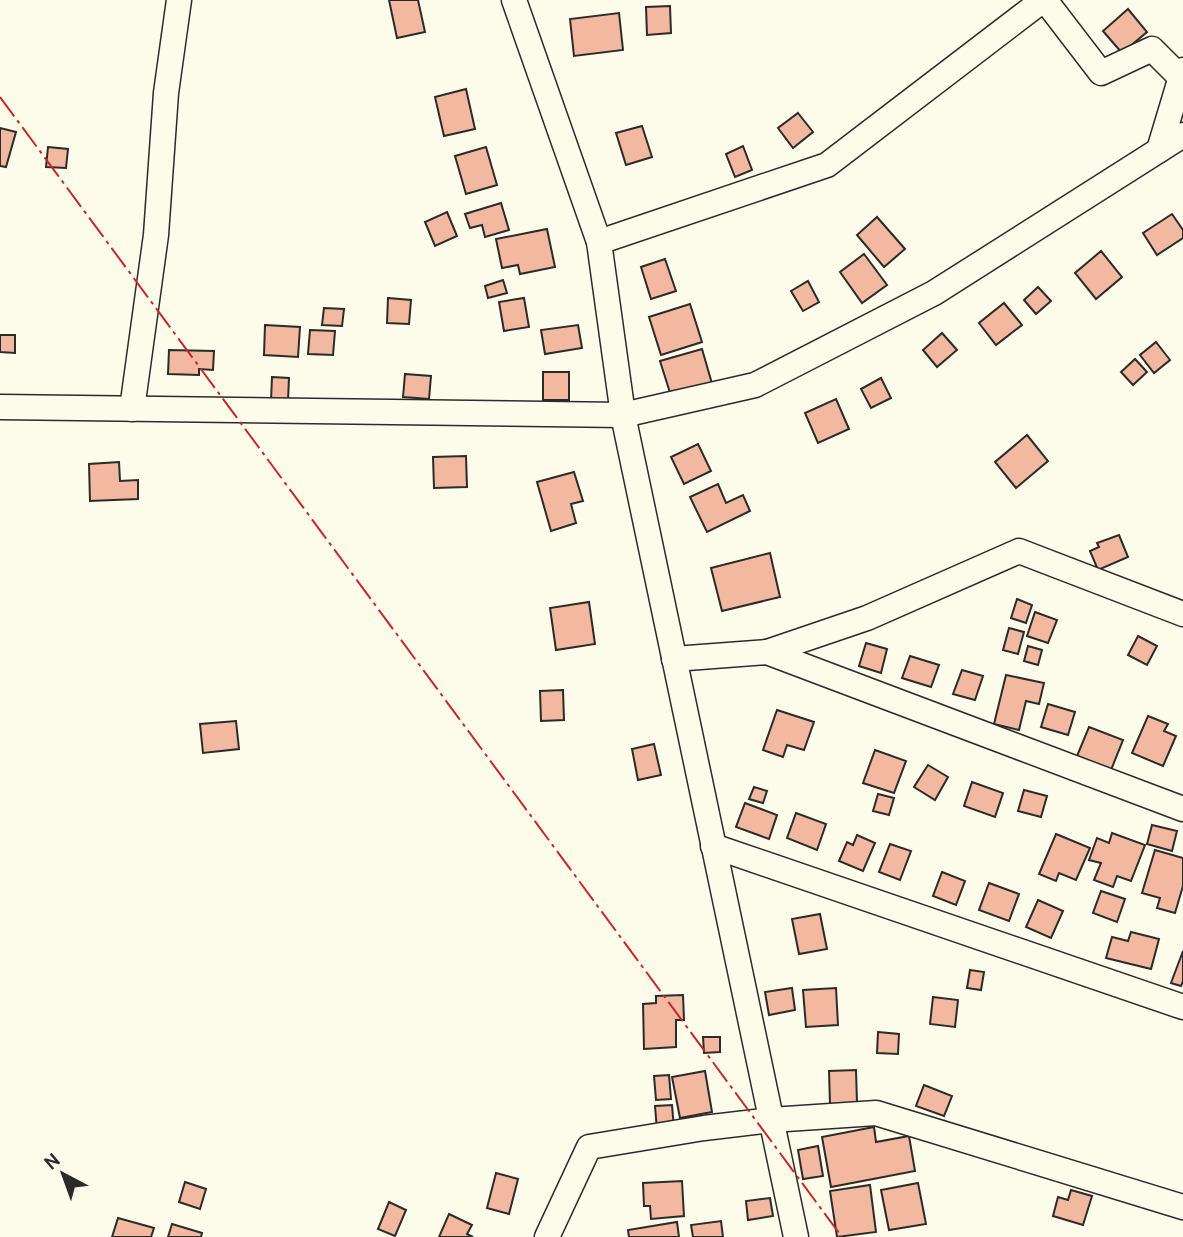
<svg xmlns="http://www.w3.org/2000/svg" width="1183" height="1237" viewBox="0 0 1183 1237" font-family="Cabin,sans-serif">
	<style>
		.building { fill: #f2b8a0; stroke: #2b2b2b; stroke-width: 2 }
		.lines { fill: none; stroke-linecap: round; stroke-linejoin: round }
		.street-casing { stroke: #2b2b2b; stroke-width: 27 }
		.street { stroke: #fdfbea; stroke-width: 24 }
		.power { stroke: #c62828; stroke-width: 2; stroke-dasharray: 24 5 3.5 5; stroke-linecap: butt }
	</style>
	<rect width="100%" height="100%" fill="#fdfbea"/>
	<g class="building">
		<path d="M389,0H418L425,32L397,38Z"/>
		<path d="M670,6L671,33L647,35L646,7Z"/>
		<path d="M1128,9L1147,32L1122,53L1103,31Z"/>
		<path d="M619,13L623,50L574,56L570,19Z"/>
		<path d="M466,89L475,129L444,136L435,97Z"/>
		<path d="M798,113L813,132L793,148L778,128Z"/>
		<path d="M642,126L652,157L626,165L616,133Z"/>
		<path d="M0,128L16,132L6,167L0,166Z"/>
		<path d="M743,146L752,170L735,177L726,154Z"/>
		<path d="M48,147L68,149L66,168L46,167Z"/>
		<path d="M486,147L497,185L466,194L455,156Z"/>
		<path d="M501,203L509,230L485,237L482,225L470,228L465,214Z"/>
		<path d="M447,212L457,236L435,246L425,222Z"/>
		<path d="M1172,214L1183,230V238L1157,255L1143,233Z"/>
		<path d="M877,217L905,249L884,267L857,235Z"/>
		<path d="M547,229L555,267L520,274L518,265L502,268L496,239Z"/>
		<path d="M1101,251L1122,277L1096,299L1075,273Z"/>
		<path d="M864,254L887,285L862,303L840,272Z"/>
		<path d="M665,259L676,291L651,299L641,267Z"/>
		<path d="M503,280L507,293L488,298L485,286Z"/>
		<path d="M808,281L819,302L803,311L791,291Z"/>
		<path d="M1038,287L1051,301L1036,314L1024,300Z"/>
		<path d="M388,298L411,300L409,324L387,323Z"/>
		<path d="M524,298L529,327L504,331L499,302Z"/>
		<path d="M1004,303L1022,325L996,345L979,323Z"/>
		<path d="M690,304L702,342L661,355L649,317Z"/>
		<path d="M324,308L344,309L342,326L322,325Z"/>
		<path d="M265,325L300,327L298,357L264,355Z"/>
		<path d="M578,325L582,348L545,354L541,330Z"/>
		<path d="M310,330L335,331L333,355L308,354Z"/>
		<path d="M942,333L957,350L937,367L923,350Z"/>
		<path d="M0,335H15V353L0,352Z"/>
		<path d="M1156,342L1170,360L1154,373L1140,355Z"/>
		<path d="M702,349L713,387L672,399L660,361Z"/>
		<path d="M169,350L214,351L213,370L199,369V375L168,374Z"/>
		<path d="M1135,359L1147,372L1133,385L1121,372Z"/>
		<rect x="543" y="372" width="26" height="28"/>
		<path d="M405,374L431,376L429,399L403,397Z"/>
		<path d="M272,377L289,378L288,401H271Z"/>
		<path d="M881,378L891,398L871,408L861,389Z"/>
		<path d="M836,399L849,429L818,443L805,413Z"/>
		<path d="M1027,435L1048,461L1016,488L995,462Z"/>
		<path d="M698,444L711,471L684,484L671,457Z"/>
		<path d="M466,456L467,487L434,488L433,457Z"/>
		<path d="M119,462L120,481L138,480V499L90,501L89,464Z"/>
		<path d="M574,472L583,501L571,504L576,523L551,531L537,482Z"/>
		<path d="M718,484L726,503L743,495L750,511L707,532L690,497Z"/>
		<path d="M1119,535L1128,557L1098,570L1090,551L1099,547L1097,543Z"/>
		<path d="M770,553L780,597L722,611L711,568Z"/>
		<path d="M1017,599L1032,605L1026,623L1011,618Z"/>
		<path d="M589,602L595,644L556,650L550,608Z"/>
		<path d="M1035,612L1057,620L1048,643L1027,636Z"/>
		<path d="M1009,628L1024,632L1018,654L1003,650Z"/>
		<path d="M1138,636L1157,646L1147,665L1128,655Z"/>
		<path d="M866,643L887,649L881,673L859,666Z"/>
		<path d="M1028,646L1042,650L1038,665L1024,661Z"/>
		<path d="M910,656L939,665L931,687L902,678Z"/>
		<path d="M962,670L983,676L975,700L953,694Z"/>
		<path d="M1006,675L1044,683L1039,704L1026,701L1019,730L994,724Z"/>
		<path d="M563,690L564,720L541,721L540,691Z"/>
		<path d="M1048,704L1075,712L1068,735L1041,727Z"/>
		<path d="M777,710L814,722L804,750L787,745L783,757L763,750Z"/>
		<path d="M1148,716L1168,724L1164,731L1176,736L1163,766L1132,753Z"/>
		<path d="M236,721L239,749L203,753L200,724Z"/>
		<path d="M1089,727L1123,740L1111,770L1077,756Z"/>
		<path d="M654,744L661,775L638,780L632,749Z"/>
		<path d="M875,750L906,761L894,793L863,783Z"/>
		<path d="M928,765L948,777L935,800L914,787Z"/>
		<path d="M972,782L1003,793L995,817L964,806Z"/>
		<path d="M754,787L767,791L763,803L749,799Z"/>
		<path d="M1024,790L1047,796L1041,817L1018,811Z"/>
		<path d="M878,794L894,798L889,815L873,811Z"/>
		<path d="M745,803L777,815L769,839L736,827Z"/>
		<path d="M796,813L826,824L817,850L787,838Z"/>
		<path d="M1152,825L1177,831L1172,851L1147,844Z"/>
		<path d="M1112,833L1145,845L1131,881L1117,876L1113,887L1094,880L1101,863L1089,860L1097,838L1109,843Z"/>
		<path d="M1056,834L1090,848L1076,880L1059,873L1056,881L1039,874Z"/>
		<path d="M857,835L875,843L863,871L839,861L847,842L853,845Z"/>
		<path d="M890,844L911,851L900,880L879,872Z"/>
		<path d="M1155,850L1183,858V886L1175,913L1157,908L1160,898L1142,893Z"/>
		<path d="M942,872L965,881L956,905L933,896Z"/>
		<path d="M989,883L1019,894L1009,921L979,910Z"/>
		<path d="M1101,891L1125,899L1117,922L1093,913Z"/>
		<path d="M1038,900L1063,911L1051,938L1026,927Z"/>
		<path d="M820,914L827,949L799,954L792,919Z"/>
		<path d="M1131,932L1159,939L1151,969L1106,958L1112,937L1128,941Z"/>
		<path d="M1183,951V981L1181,986L1171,983Z"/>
		<path d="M970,970L984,972L981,990L967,988Z"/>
		<path d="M792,988L795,1010L769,1015L765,992Z"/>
		<path d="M836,988L838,1025L806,1027L803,990Z"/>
		<path d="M683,995L684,1020H676V1047L644,1049L643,1004L656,1003V996Z"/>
		<path d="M933,997L958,1000L955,1027L930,1024Z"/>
		<path d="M878,1032L899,1034L898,1054L877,1053Z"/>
		<path d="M703,1037H720V1052L704,1053Z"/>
		<path d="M856,1070L857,1103L830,1104L829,1071Z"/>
		<path d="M705,1071L712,1112L680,1118L672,1077Z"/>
		<path d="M669,1075L671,1099L656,1100L654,1076Z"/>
		<path d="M924,1085L952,1096L944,1116L916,1106Z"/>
		<path d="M672,1105L674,1129L657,1130L655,1106Z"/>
		<path d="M874,1127L876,1142L909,1136L915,1171L831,1187L822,1137Z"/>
		<path d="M818,1146L823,1176L803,1179L798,1150Z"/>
		<path d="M496,1173L518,1179L509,1214L487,1208Z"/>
		<path d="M682,1181L684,1216L651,1219L650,1206H644L643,1183Z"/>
		<path d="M185,1182L206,1189L200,1209L179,1202Z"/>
		<path d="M918,1183L926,1224L889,1230L881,1190Z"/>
		<path d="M870,1185L876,1232L837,1237L830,1191Z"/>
		<path d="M1071,1190L1092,1196L1083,1225L1053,1216L1058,1197L1068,1200Z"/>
		<path d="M770,1198L773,1216L748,1220L746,1201Z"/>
		<path d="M389,1202L406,1210L395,1236L378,1229Z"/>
		<path d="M449,1214L472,1225L467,1234L473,1237H439Z"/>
		<path d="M118,1218L154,1228L151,1237H112Z"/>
		<path d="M721,1221L723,1237H693L691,1225Z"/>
		<path d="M677,1222L679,1237H629L628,1230Z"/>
		<path d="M172,1224L202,1233L201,1237H168Z"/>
	</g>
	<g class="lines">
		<defs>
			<g id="street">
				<path d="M514,0L599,242L623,415L796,1237"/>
				<path d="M1045,0L1101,73L1152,49L1181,78"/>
				<path d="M1159,150L1183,70"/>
				<path d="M599,242L827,165L1043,0"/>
				<path d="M0,407L623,415L755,385L934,293L1183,135"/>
				<path d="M132,409L156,235L166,93L179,0"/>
				<path d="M767,652L867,618L1019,551L1183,614"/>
				<path d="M674,659L767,652L1183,809"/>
				<path d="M713,846L1183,1007"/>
				<path d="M547,1237L589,1147L704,1128L771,1120L876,1113L1183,1207"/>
			</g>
		</defs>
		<use href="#street" class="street-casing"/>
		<use href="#street" class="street"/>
		<path class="power" d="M0,97L842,1237"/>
	</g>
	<g transform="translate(63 1174) rotate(319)" stroke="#fdfbea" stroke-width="5" paint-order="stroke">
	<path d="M0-5L12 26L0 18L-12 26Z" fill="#2b2b2b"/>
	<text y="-10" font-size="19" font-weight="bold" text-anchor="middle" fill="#2b2b2b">N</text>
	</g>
</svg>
